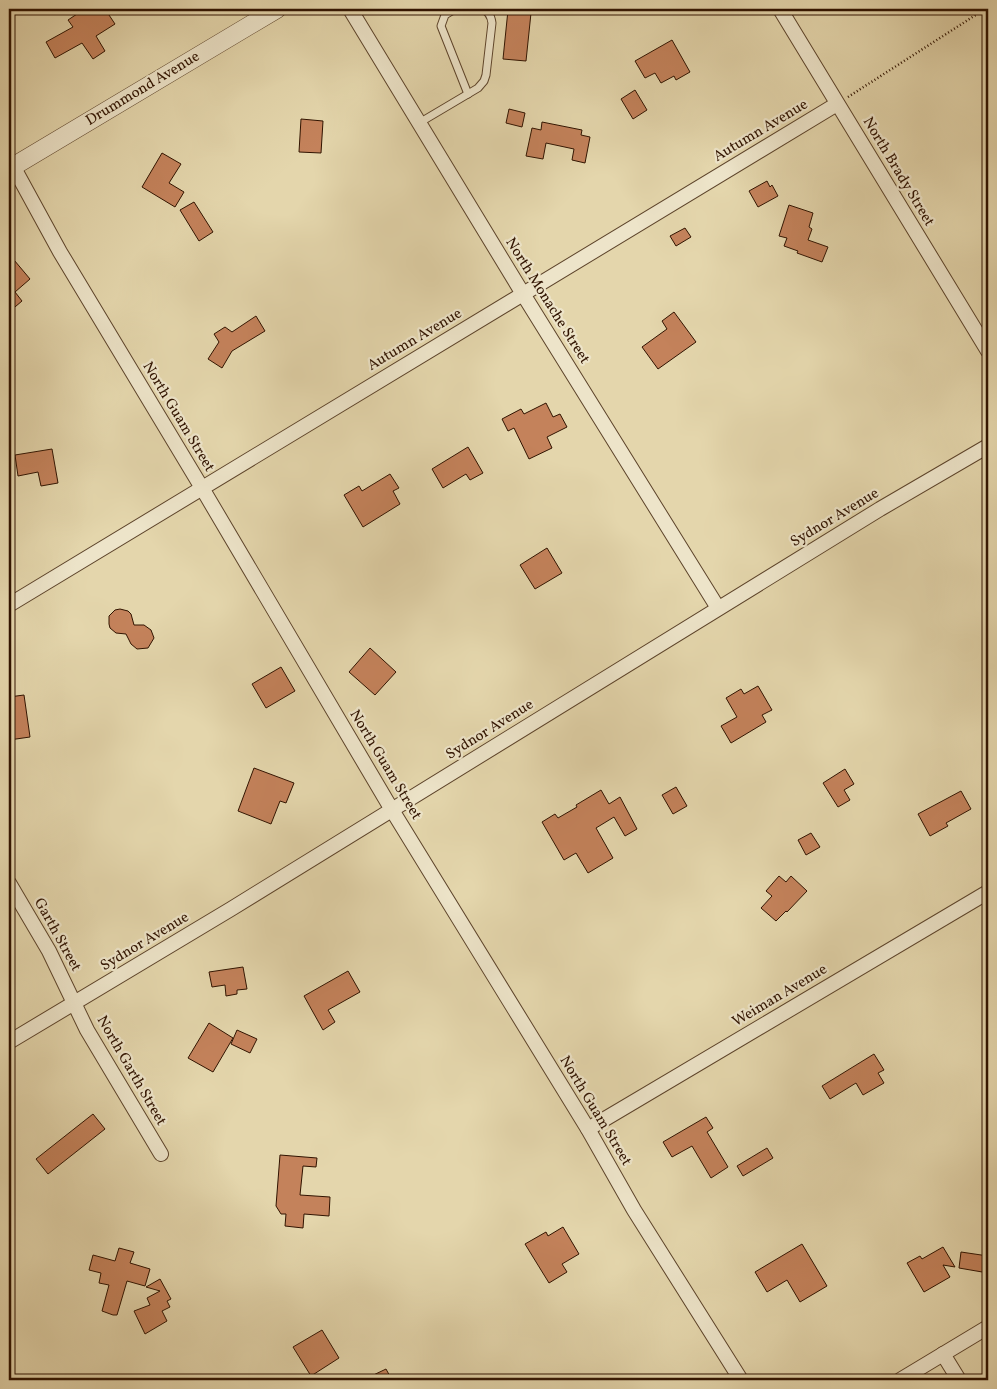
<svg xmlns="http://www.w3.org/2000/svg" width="997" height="1389" viewBox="0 0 997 1389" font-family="Vollkorn,serif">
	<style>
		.building { fill: #c4825b; stroke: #301300 }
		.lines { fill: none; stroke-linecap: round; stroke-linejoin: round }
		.service-casing { stroke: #5d442b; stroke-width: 9 }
		.minor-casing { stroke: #5d442b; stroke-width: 16 }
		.tertiary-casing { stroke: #5d442b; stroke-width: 19 }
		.path { stroke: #301300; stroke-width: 2.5; stroke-dasharray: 1 2.5; stroke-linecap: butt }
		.service { stroke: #ede4c9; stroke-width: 7 }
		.minor { stroke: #ede4c9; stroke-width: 14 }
		.tertiary { stroke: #ede4c9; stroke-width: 18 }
		.labels { text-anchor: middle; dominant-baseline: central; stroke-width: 4.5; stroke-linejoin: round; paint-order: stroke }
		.street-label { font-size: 15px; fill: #301300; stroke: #ede4c9 }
	</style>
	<rect width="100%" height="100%" fill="#e4d6ac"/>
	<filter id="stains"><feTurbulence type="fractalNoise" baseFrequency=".004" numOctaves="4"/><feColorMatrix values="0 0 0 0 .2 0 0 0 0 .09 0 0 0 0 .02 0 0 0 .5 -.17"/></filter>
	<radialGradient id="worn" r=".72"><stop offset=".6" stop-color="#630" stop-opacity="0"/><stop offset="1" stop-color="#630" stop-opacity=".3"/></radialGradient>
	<g class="building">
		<path d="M74,9H105L115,24L96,36L105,51L93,59L82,43L55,58L46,42L73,27L68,20L77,14Z"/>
		<path d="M508,10L531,13L526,61L503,59Z"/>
		<path d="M672,40L690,72L676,80L674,76L661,83L655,73L645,78L635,61Z"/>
		<path d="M635,90L647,110L633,119L621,99Z"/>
		<path d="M509,109L525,113L522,127L506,123Z"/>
		<path d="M301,119L323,121L321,153L299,152Z"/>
		<path d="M542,122L582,130L581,135L590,137L585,163L572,160L574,149L546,143L543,159L526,156L532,128L541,130Z"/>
		<path d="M162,153L181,164L169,183L184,192L175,207L142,187Z"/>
		<path d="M767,181L770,187L772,185L778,196L758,207L749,191Z"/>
		<path d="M194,202L213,232L199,241L180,210Z"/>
		<path d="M789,205L813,213L809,227L812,229L808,240L828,247L822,262L797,253L798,251L784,246L787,238L779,236Z"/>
		<path d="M685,228L691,237L676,246L670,236Z"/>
		<path d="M9,254L30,279L15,292L22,301L9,312Z"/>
		<path d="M674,312L696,342L658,369L642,347L667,329L662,321Z"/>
		<path d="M256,316L265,331L232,351L222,368L208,359L219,342L214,334L225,327L232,332Z"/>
		<path d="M546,403L553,417L560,414L567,427L547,437L552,448L529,459L514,428L508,431L502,419L521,409L524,414Z"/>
		<path d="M468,447L483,473L470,480L466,474L443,488L432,469Z"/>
		<path d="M52,449L58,483L41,486L38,472L18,476L15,455Z"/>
		<path d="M390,474L399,488L393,491L400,504L363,527L344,495L359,486L362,491Z"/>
		<path d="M547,548L562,573L535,589L520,565Z"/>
		<path d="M120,609L128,611L131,614L134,625H144L151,630L154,638L148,648L137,649L131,644L126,634L116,633L110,628L109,624V616L115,610Z"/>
		<path d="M370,648L396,672L375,695L349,672Z"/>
		<path d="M281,667L295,691L266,708L252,684Z"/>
		<path d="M758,686L772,710L762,715L766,722L731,743L721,726L737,717L726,698L741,689L744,694Z"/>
		<path d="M24,695L30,737L9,740V697Z"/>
		<path d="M254,768L294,783L286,803L280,801L271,824L238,811Z"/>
		<path d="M845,769L854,784L844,790L850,800L838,807L823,783Z"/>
		<path d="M676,787L687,806L673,814L662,795Z"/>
		<path d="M601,790L609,804L620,797L637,829L625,836L614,817L596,828L613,858L588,873L576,853L564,860L542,822L555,814L558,818L577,807L576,805Z"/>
		<path d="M961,791L971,809L946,823L948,826L930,836L918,814Z"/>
		<path d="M811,833L820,847L806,855L798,840Z"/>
		<path d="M779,876L786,882L791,876L807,891L787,912L786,911L776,921L761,908L772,896L766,891Z"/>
		<path d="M243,967L247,989L237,990V994L226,996L225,985L212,987L209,972Z"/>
		<path d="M348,971L360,992L328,1010L335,1022L323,1030L304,996Z"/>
		<path d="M209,1023L233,1038L213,1072L188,1058Z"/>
		<path d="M237,1030L257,1039L250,1053L231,1044Z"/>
		<path d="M874,1054L884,1070L878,1073L884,1083L863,1095L856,1083L830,1099L822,1086Z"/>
		<path d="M93,1114L105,1129L48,1174L36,1159Z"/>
		<path d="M706,1117L713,1128L707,1132L728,1167L711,1178L692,1146L672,1157L663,1142Z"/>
		<path d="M767,1148L773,1158L743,1176L737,1166Z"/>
		<path d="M280,1155L317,1158L316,1167L303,1166L300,1195L330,1197L329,1216L304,1214L303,1228L285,1226L286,1214H281L276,1206Z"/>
		<path d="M563,1227L579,1254L562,1264L567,1272L549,1283L525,1244L546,1232L548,1236Z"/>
		<path d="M802,1244L827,1286L800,1302L787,1280L767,1292L755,1272Z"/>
		<path d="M943,1247L955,1267L943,1265L950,1277L924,1292L907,1263L920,1256L922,1259Z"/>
		<path d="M119,1248L134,1252L130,1263L150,1269L145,1286L127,1281L117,1315H113L102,1311L109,1285L99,1283L101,1273L89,1270L93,1255L115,1261Z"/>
		<path d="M961,1252L988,1256V1273L959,1268Z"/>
		<path d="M160,1279L171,1299L167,1301L170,1307L162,1311L167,1321L145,1334L134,1311L150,1305L147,1298L160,1291L146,1287Z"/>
		<path d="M322,1330L339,1358L311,1376L293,1347Z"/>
		<path d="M386,1369L392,1380H363Z"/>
	</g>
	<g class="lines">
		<defs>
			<g id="service">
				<path d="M455,9L445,15L441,26L468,94"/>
				<path d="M419,123L478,88L484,81L486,75L492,23C491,16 488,10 481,9"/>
			</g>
			<g id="minor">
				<path d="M350,9L523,294L718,608"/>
				<path d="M780,9L988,351"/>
				<path d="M9,162L13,166L60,252L202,488L392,810L588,1129L634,1210L741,1380"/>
				<path d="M9,605L837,104"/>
				<path d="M9,883L49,951L87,1030L161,1154"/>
				<path d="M9,1042L231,909L880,509L988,446"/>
				<path d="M588,1129L988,892"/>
				<path d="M943,1354L959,1380"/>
				<path d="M900,1380L988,1327"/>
			</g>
			<path id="tertiary" d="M9,169L277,9"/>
		</defs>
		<use href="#service" class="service-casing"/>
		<use href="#minor" class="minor-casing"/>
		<use href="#tertiary" class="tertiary-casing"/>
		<path class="path" d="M848,97L985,9"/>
		<use href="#service" class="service"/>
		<use href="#minor" class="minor"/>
		<use href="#tertiary" class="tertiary"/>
	</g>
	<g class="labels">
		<g class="street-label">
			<text transform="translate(143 89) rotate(-31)">Drummond Avenue</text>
			<text transform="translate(761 131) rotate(-31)">Autumn Avenue</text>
			<text transform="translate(898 172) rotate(59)">North Brady Street</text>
			<text transform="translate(547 301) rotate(58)">North Monache Street</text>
			<text transform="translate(415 340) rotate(-31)">Autumn Avenue</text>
			<text transform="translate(178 417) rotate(59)">North Guam Street</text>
			<text transform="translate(835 518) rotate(-31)">Sydnor Avenue</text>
			<text transform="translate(490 730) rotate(-32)">Sydnor Avenue</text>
			<text transform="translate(385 765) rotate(59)">North Guam Street</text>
			<text transform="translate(57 935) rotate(61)">Garth Street</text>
			<text transform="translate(145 942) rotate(-31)">Sydnor Avenue</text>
			<text transform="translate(780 996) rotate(-31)">Weiman Avenue</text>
			<text transform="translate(131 1071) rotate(60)">North Garth Street</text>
			<text transform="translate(595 1111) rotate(59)">North Guam Street</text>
		</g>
	</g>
	<rect width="997" height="1389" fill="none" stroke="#e4d6ac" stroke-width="30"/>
	<rect x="10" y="10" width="977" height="1369" fill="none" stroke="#301300" stroke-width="2.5"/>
	<rect x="15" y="15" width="967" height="1359" fill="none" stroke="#301300"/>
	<rect width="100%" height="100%" filter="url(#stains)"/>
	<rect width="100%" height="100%" fill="url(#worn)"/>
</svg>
